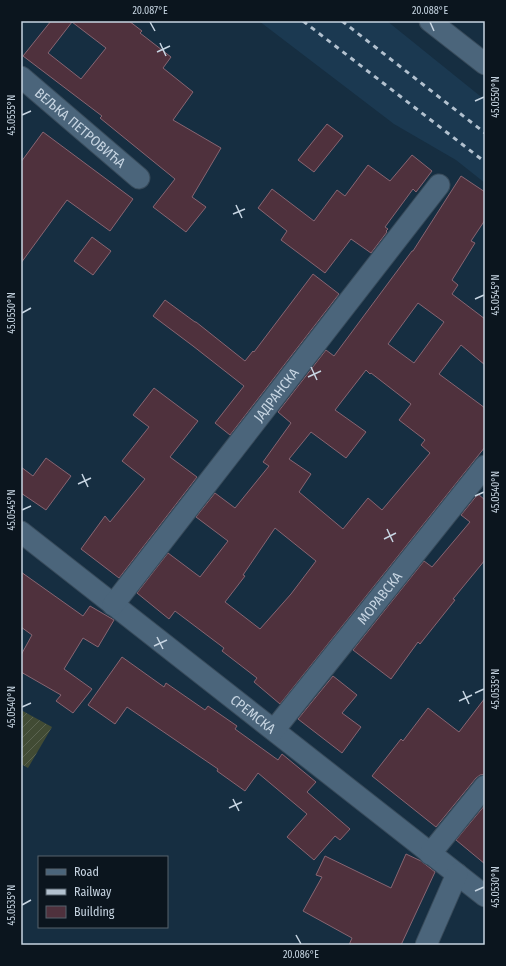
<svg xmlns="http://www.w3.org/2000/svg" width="506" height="966" viewBox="0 0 506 966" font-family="'Fira Sans Condensed',sans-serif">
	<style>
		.built { fill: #1b3951 }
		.garden { fill: url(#garden-furrows) }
		.building { fill: #4f313d; stroke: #876572; fill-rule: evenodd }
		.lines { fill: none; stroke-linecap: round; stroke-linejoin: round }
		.street-casing { stroke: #384b5b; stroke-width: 23 }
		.street { stroke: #4b657b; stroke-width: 21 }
		.rail { stroke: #b2c1cf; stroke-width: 3; stroke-dasharray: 5 5; stroke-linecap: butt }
		.ticks { fill: none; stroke: #c7d5e2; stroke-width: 1.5 }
		.labels { text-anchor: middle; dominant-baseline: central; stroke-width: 3.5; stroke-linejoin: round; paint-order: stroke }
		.street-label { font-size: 14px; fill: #c7d5e2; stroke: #0b151e }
		.neatline { fill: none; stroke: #c7d5e2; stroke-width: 1.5 }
		.ticks-label { font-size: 10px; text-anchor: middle; fill: #c7d5e2 }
	</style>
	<defs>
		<pattern id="garden-furrows" width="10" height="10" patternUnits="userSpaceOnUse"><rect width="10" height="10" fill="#414b34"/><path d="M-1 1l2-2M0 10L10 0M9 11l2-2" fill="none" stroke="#5b6451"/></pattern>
	</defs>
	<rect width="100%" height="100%" fill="#162e41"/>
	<path class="built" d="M259,21H387L485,100V183L456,160L394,124Z"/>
	<path class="garden" d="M21,710L52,727L28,768L21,764Z"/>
	<g class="building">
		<path d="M51,21H129L142,31L140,33L171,57L163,68L193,92L173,120L221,148L192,197L206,207L186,232L153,207L175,179L100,118L102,116L23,56ZM72,22L106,48L81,79L48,53Z"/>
		<path d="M327,124L343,136L314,172L298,160Z"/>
		<path d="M43,132L133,199L110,231L67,200L21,263V162Z"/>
		<path d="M412,155L432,171L416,192L413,189L385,227L388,229L386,231L387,232L371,253L351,239L325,273L281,240L287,231L258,208L272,189L314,221L337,190L345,196L368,165L390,181Z"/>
		<path d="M461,176L485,192V220L471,241L475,243L452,280L458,285L452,294L485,319V365L461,345L439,374L485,408V447L280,704L254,682L257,678L222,651L224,648L175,611L169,619L137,593L168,553L200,577L228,541L196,517L215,493L235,508L269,466L263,462L291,423L278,412L326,350L334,356L412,251H413ZM418,303L444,322L414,363L388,344ZM366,370L370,374L371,373L411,404L399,420L425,440L421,445L430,453L382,510L368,498L343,529L299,492L311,474L289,459L311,432L346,458L366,432L335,410ZM275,528L316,561L291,594L260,629L225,602L245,576L243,575Z"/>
		<path d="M92,237L111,251L93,275L74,261Z"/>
		<path d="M313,274L339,294L230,435L215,423L244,386L193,346L153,316L165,300L195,322H196L245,361L253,351L254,352Z"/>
		<path d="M154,388L198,421L170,457L197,477L119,578L81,549L105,516L110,522L145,479L122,461L149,427L133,415Z"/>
		<path d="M46,458L71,476L46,510L21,493V467L33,476Z"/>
		<path d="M478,494L485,500V560L453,599L455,600L420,644L418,642L391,679L353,650L424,561L432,567L470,522L461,515Z"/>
		<path d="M21,572L83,616L90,606L114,620L98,647L83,638L64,669L92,689L73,713L56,701L61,695L21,672V655L32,635L21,627Z"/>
		<path d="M122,657L164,687L166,683L205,710L208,706L237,726L235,729L278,760L282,754L316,782L307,792L350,829L340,840L335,836L314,860L287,837L307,814L258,773L245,791L217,771L218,769L127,707L115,724L88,705Z"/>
		<path d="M333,676L357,695L342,713L361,727L342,753L298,719Z"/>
		<path d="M485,698V774L480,775L476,778L436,827L372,776L401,739L403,741L428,708L459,732Z"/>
		<path d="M485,805V864L456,840Z"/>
		<path d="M406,854L421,861L435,872L401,945H349L352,938L303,911L322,877L316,875L325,856L391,888Z"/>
	</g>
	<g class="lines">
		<defs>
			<g id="street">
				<path d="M430,21L485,64"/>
				<path id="s1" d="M21,77L139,178"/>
				<path id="s2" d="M21,532L485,896"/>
				<path id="s3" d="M113,605L439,185"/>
				<path id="s4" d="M274,730L485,466"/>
				<path d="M430,854L485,786"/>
				<path d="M426,945L457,874"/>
			</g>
		</defs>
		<use href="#street" class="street-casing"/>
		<use href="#street" class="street"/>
		<g class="rail">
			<path d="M303,21L485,162"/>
			<path d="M342,21L485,133"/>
		</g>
	</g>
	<path class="ticks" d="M150,22L155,31M430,22L434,31M160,43L166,56M157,52L170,46M475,101L484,97M22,115L31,111M236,205L242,218M233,214L245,209M475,299L484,295M22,313L31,308M311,367L317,380M308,377L321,371M82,474L88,487M78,484L91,478M475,496L484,492M22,510L31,506M387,529L393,542M384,539L396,533M157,637L163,649M154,646L167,640M463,691L469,704M475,693L484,689M459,701L472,695M22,707L31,703M233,799L239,811M229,808L242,802M475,891L484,887M22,905L31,900M296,935L301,944"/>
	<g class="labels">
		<g class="street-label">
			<text stroke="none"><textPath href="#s1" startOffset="78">ВЕЉКА ПЕТРОВИЋА</textPath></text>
			<text stroke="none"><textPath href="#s3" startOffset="266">ЈАДРАНСКА</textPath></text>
			<text stroke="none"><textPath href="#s4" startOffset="169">МОРАВСКА</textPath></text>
			<text stroke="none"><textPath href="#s2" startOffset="295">СРЕМСКА</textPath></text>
		</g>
	</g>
	<rect width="506" height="966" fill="none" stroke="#0b151e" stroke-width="44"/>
	<rect x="38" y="856" width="130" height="72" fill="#0b151e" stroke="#56626c"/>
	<rect x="46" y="869" width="20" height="6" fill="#4b657b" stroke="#56626c"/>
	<text x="74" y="876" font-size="12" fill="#c7d5e2">Road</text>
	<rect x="46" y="889" width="20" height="6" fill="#b2c1cf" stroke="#56626c"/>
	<text x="74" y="896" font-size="12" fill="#c7d5e2">Railway</text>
	<rect x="46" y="906" width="20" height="12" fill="#4f313d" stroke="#56626c"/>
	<text x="74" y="916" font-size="12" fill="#c7d5e2">Building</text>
	<rect x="22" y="22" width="462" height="922" class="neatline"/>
	<g class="ticks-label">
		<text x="150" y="14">20.087°E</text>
		<text x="430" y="14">20.088°E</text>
		<text transform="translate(495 97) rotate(-90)" y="4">45.0550°N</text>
		<text transform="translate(11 115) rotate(-90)" y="4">45.0555°N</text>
		<text transform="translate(495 295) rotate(-90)" y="4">45.0545°N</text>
		<text transform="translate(11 313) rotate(-90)" y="4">45.0550°N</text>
		<text transform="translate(495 492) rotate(-90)" y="4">45.0540°N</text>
		<text transform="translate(11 510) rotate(-90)" y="4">45.0545°N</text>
		<text transform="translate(495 689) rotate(-90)" y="4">45.0535°N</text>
		<text transform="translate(11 707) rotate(-90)" y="4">45.0540°N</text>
		<text transform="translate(495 887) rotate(-90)" y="4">45.0530°N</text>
		<text transform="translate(11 905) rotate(-90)" y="4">45.0535°N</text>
		<text x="301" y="958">20.086°E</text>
	</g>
</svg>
